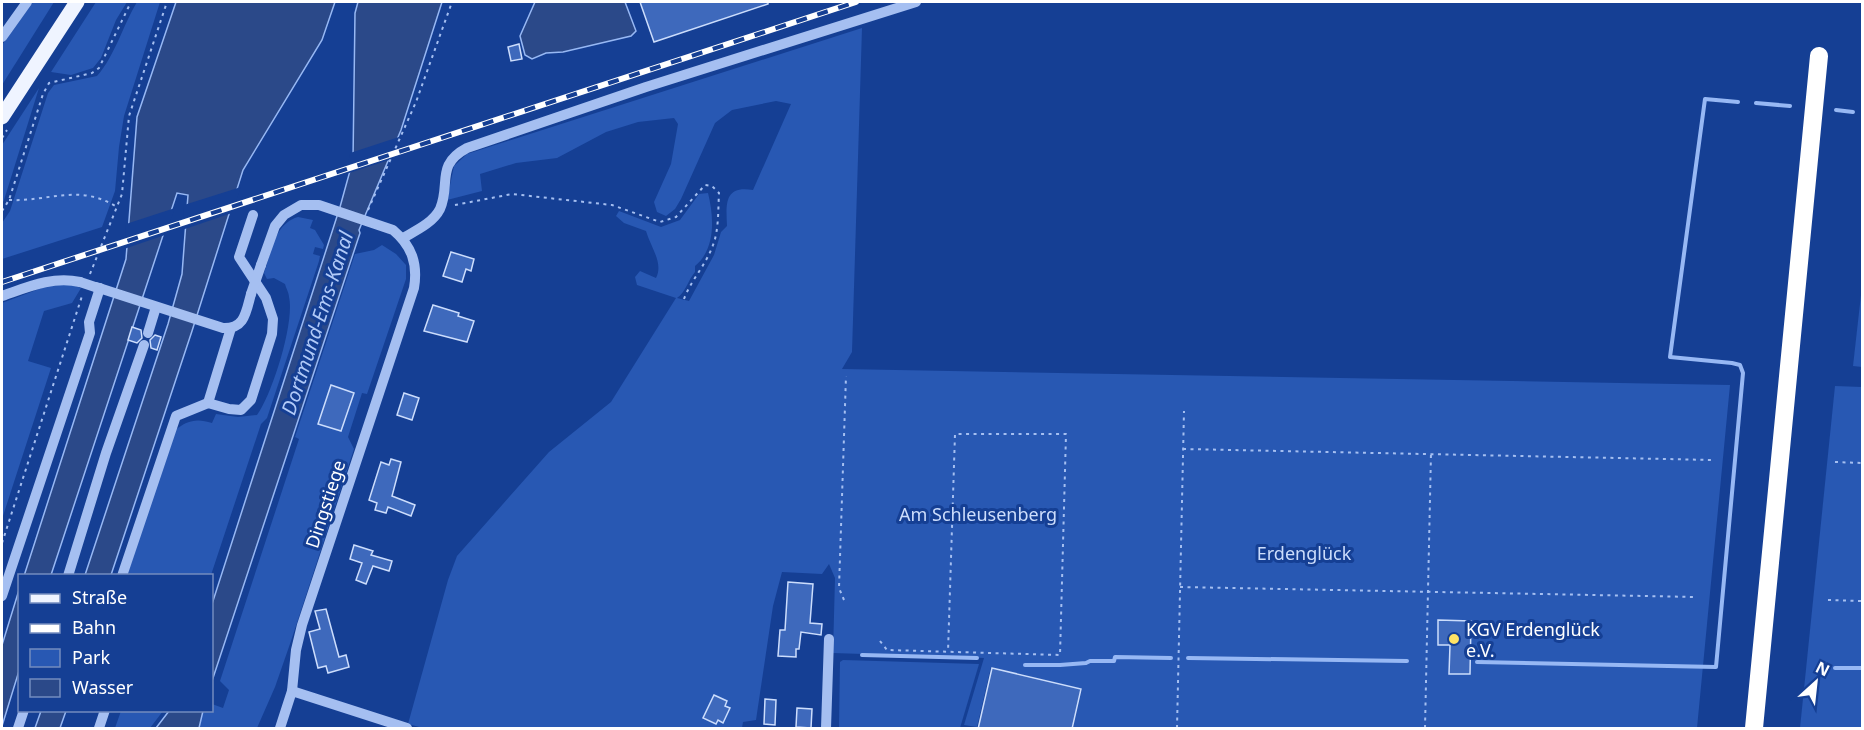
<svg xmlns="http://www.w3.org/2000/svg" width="1864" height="730" viewBox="0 0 1864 730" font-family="'Noto Sans',sans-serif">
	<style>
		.green { fill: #2858b3 }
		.water { fill: #2b4989; stroke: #97b8f4; stroke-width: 1.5 }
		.pier { fill: #153f94 }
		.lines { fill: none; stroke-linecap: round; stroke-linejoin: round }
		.stream { stroke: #97b8f4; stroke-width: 4 }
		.building { fill: #3e69bc; stroke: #ccddfc; stroke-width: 1.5 }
		.path { stroke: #a5bff1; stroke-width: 2; stroke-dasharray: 3 4.5; stroke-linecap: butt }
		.minor { stroke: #a5bff1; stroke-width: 10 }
		.major { stroke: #eff4ff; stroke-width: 15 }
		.highway { stroke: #fff; stroke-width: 18 }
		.rail-casing { stroke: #fff; stroke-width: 6 }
		.rail { stroke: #153f94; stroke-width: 4; stroke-dasharray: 11; stroke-linecap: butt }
		.minor-bridge { stroke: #a5bff1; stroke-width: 10 }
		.poi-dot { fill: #ffe365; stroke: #153f94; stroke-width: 2 }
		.labels { text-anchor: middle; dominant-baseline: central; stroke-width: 6; stroke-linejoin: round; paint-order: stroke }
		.street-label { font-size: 18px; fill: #fff; stroke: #153f94 }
		.park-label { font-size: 18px; fill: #ccddfc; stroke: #153f94 }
		.poi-label { font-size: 18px; fill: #fff; stroke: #153f94; text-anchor: start }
		.water-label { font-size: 20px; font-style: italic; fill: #b1caf8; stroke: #153f94 }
	</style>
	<rect width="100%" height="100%" fill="#153f94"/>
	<g class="green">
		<path d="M33,2H54L2,85V45Z"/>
		<path d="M96,2H127L116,20L101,58L93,68L71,75L51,72Z"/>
		<path d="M137,2H160L124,116L119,147L115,191L102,227L2,259V223L10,211L48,93L54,85L97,76C115,56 123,25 137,2Z"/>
		<path d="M862,28L852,352L842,369L1730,385L1697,728H1073L1082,689L991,667L977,727L964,725L984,658L833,653L835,578L829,564L822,574L782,572L773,606L756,720L743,722L742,728H423L408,724L448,580L457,556L549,452L611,402L676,298L637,285L635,277L640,271L656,278C664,263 650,246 646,231L624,223L616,216L619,211L661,227L680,220L699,194L708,193C714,217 716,249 695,266V272C688,280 686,292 677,298L689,301L714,255L721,232L727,226C726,204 724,185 753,190L791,104L776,101L732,110L715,123L681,199L675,209L666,216L657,212L654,202L671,164L678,124L674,118L638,122L606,132L557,158L516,163L480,174L482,191L447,200L454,166L467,154Z"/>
		<path d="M39,88L4,200L2,204V145Z"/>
		<path d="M298,217L313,220L310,228L315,230L324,245L323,249L315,247L313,254L320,256L319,261L267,418L261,424L211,575L127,576L174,431C187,420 197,418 212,423L216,414L238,417L257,415C272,395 295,322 289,297C289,293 286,288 285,284L274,278L267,279L264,273C272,251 274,224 298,217Z"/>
		<path d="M382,245L396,254L406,265V279L367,394L362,393L348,437L354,449L291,641L275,687L257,728H199L203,711L212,710V704L223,708L229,690L220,681L299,439L295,437L355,254L374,250Z"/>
		<path d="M71,284L81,288L72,303L44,311L28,361L51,368L2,519V303L47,286Z"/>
		<path d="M1862,286V367L1853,366Z"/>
		<path d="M1835,386L1862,387V728H1800Z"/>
		<path d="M843,660L979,664L960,728H839L840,662Z"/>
		<path d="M121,711V710L163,711L150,728H115Z"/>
	</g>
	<g class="water">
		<path d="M176,2H335L322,40L243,170L192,331L111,575H85L168,324L182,274L188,195L177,193L51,575L24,576L126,259L137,117Z"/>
		<path d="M358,2H442L401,130L359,230L360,233L212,681V604L340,207L353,160L355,13Z"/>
		<path d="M535,2H625L636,31L631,36L563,52L546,53L532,59L525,55L520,36Z"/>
		<path d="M19,590V671L2,726V645Z"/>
		<path d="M41,711H66L60,728H35Z"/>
		<path d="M169,711H203L199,728H156Z"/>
	</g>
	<g class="pier">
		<path d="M402,136L392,159L346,174L350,153Z"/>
		<path d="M241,187L232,213L182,230L184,205Z"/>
		<path d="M175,208L165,235L124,249L126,224Z"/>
	</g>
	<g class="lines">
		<g class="stream">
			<path d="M1756,103L1790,106"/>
			<path d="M1836,110L1853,112"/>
			<path d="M862,655L977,658"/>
			<path d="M1188,658L1407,661"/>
			<path d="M1477,662L1716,667L1743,373L1740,365L1732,363L1670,357L1705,99L1738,102"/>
			<path d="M1025,665H1060L1086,663L1090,661H1114L1115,657L1171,658"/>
			<path d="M1835,668H1862"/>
		</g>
	</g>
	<g class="building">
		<path d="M640,2H768V4L654,42Z"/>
		<path d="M519,44L522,59L511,61L508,47Z"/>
		<path d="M451,252L474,259L471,271L466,269L462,282L443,276Z"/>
		<path d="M433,305L459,313L458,316L474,321L467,342L424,331Z"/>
		<path d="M132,327L141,330L142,338L137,343L128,340Z"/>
		<path d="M155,335L161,337L157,350L151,348L150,340Z"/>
		<path d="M331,385L354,393L341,431L318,424Z"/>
		<path d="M404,393L419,398L412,420L397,415Z"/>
		<path d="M391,459L401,462L392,496L415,505L411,516L388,507L386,513L375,510L377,503L369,500L381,462L389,465Z"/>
		<path d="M354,545L373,551L371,555L392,561L389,571L373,566L366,584L356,580L362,563L350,559Z"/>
		<path d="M788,582L813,584L810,623L822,624L821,635L801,632L799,649H796V657L778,656L780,630H785Z"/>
		<path d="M326,609L339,657L346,655L349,667L328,673L326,666L318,668L309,632L320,629L315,611Z"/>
		<path d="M1438,620L1471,621L1470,674H1449L1450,645H1438Z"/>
		<path d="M992,668L1081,689L1072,729H978Z"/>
		<path d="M714,695L727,701L725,706L730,708L723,723L718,720L716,724L703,718Z"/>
		<path d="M765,699L776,700L775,725L764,724Z"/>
		<path d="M797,708L812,709L811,728L796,727Z"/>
	</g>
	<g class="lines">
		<g class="path">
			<path d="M2,138L7,130"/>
			<path d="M9,200C48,202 79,183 117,207"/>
			<path d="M455,205L512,194L612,205L660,222L676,217L705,185L712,186L719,193C718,209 719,230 713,245C706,265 691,280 684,299"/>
			<path d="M368,210L416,102L452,2"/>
			<path d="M2,211L9,200L43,94L49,83L92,73L99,68L131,2"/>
			<path d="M90,274L122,194L129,116L167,2"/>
			<path d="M1183,449L1713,460"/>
			<path d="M1835,462L1862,463"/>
			<path d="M2,543L82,296"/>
			<path d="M1180,587L1696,597"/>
			<path d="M844,600L839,588L846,376"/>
			<path d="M1828,600L1862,601"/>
			<path d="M880,641L887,650L1060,655L1066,434H955L948,652"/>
			<path d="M1177,728L1184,411"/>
			<path d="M1425,728L1431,453"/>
		</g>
		<g class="minor">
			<path d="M2,37L27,2"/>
			<path d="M403,238C415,231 433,223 440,209C451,184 435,165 467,148L646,87L916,2"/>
			<path d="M261,265L275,226L284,215L301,205H319L393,230C412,246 418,264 414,288L302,625L296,650L292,691L280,728"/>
			<path d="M96,287L223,328C245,329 246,312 251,294"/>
			<path d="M2,296C28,287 52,276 80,282"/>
			<path d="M231,328L208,403L229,409L241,410L251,400L272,334L273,319L266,298L239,257L253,215"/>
			<path d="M148,333L156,307"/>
			<path d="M68,576L106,453L144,345"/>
			<path d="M122,576L176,416L208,403"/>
			<path d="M2,596L90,333L89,322L100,288"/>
			<path d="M292,691L407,728"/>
			<path d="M18,728L24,710"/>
			<path d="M99,728L105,710"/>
			<path d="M826,728L829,639"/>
		</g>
		<path class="major" d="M2,117L77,2"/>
		<path class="highway" d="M1754,728L1819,56"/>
		<defs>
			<path id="rail" d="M2,282L856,2"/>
		</defs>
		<use href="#rail" class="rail-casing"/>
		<use href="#rail" class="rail"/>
		<g class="minor-bridge">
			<path d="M80,282L95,287"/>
			<path d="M251,294L261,265"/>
		</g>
	</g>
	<circle class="poi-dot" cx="1454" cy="639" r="6"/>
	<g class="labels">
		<g class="street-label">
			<text transform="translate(325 504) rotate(-72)">Dingstiege</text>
		</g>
		<g class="park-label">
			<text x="978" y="514">Am Schleusenberg</text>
			<text x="1304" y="553">Erdenglück</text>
		</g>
		<g class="poi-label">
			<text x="1466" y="629">KGV Erdenglück<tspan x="1466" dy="21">e.V.</tspan></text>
		</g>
		<g class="water-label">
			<text transform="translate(317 323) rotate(-72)">Dortmund-Ems-Kanal</text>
		</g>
	</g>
	<rect width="1864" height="730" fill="none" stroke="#ffffff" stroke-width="6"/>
	<rect x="18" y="574" width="195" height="138" fill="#153f94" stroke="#738cbf" stroke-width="1.5"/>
	<rect x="30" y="594" width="30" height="9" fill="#eff4ff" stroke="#738cbf" stroke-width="1.5"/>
	<text x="72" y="604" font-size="18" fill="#ffffff">Straße</text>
	<rect x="30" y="624" width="30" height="9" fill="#ffffff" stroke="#738cbf" stroke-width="1.5"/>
	<text x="72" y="634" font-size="18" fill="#ffffff">Bahn</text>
	<rect x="30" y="649" width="30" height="18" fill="#2858b3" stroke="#738cbf" stroke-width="1.5"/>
	<text x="72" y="664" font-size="18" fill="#ffffff">Park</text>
	<rect x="30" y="679" width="30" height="18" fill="#2b4989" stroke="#738cbf" stroke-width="1.5"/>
	<text x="72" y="694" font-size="18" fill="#ffffff">Wasser</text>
	<g transform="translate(1816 682) rotate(27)" stroke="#153f94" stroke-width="4.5" paint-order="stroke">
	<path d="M0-4.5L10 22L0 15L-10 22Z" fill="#ffffff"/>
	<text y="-9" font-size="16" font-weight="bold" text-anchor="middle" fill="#ffffff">N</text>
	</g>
</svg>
